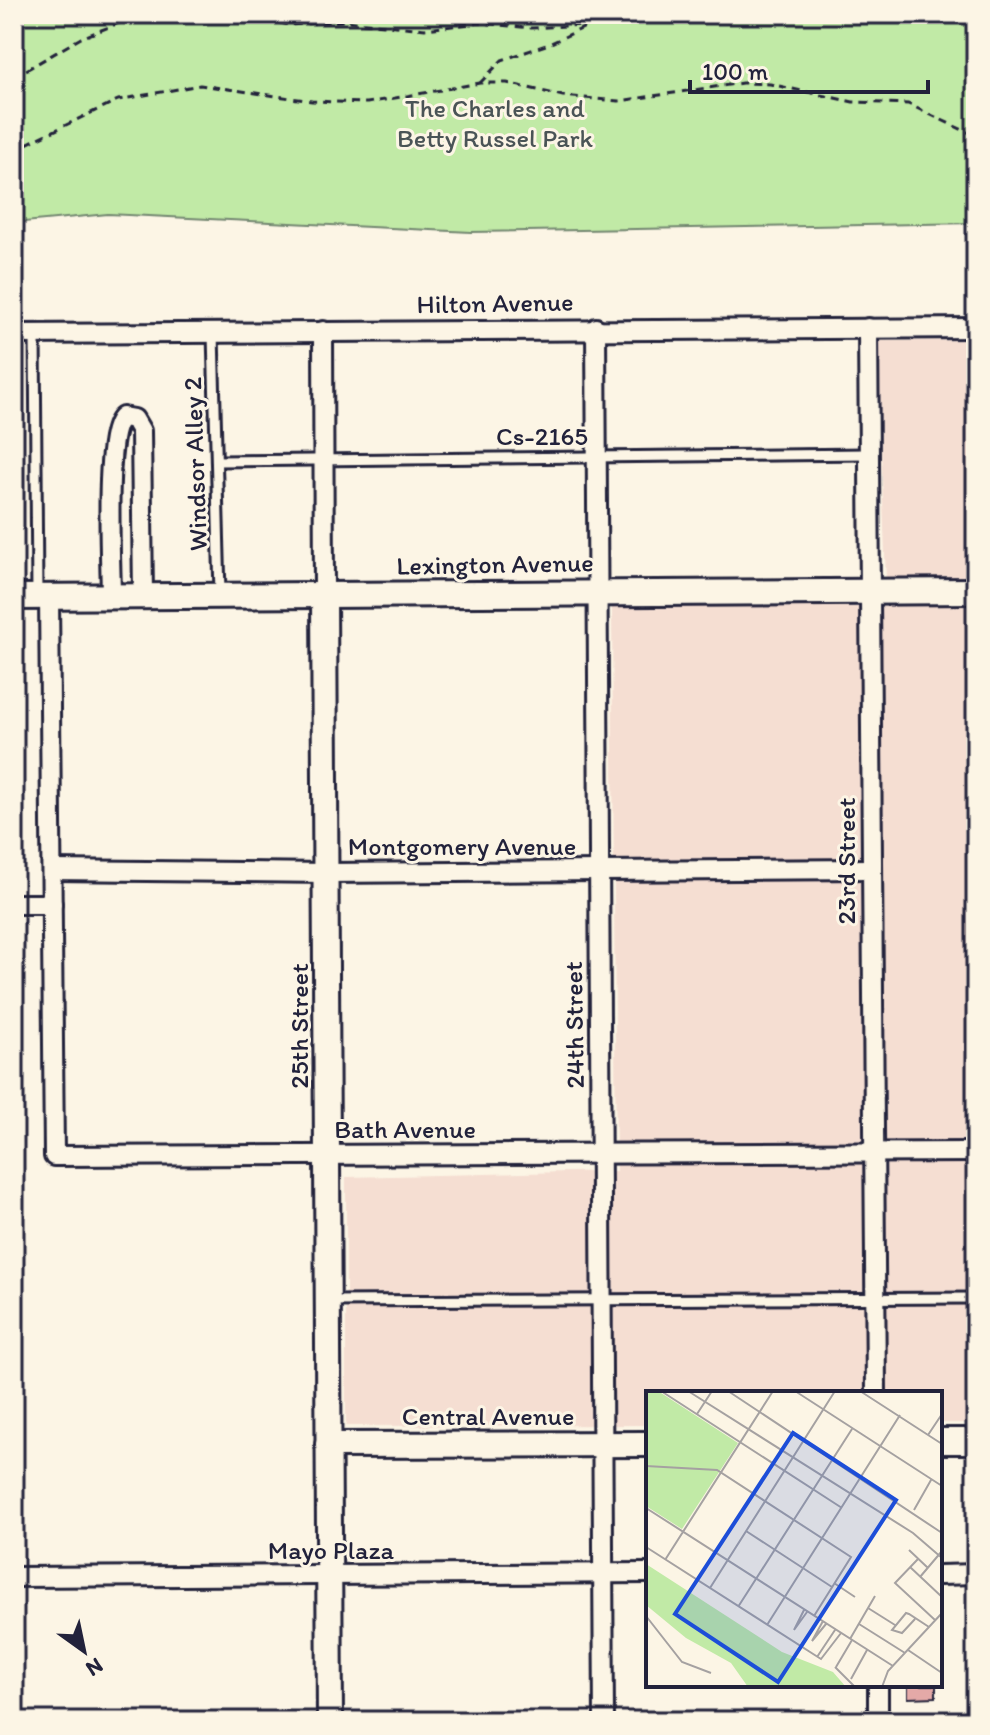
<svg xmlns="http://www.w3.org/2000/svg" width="990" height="1735" viewBox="0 0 990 1735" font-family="Itim,sans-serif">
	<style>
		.built { fill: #f5ded2 }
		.green { fill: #c1eaa6; stroke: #728670; stroke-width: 2 }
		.building { fill: #e4a9a7; stroke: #22223b; stroke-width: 2 }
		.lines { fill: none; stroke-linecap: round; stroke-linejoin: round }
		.lane-casing { stroke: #22223b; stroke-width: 15 }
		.street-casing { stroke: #22223b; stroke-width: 24 }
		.secondary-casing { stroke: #22223b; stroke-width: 30 }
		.path { stroke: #22223b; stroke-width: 3; stroke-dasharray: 8 6; stroke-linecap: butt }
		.lane { stroke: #fcf5e5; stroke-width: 9 }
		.street { stroke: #fcf5e5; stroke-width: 18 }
		.secondary { stroke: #fcf5e5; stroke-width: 24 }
		.labels { text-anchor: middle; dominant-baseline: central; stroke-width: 6; stroke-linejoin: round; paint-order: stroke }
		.park-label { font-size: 26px; fill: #4a5456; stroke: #fcf5e5 }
		.street-label { font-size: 26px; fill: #22223b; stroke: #fcf5e5 }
		.inset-road { fill: none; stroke: #a5a1a1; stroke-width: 2 }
		.view { fill: #1d4ed8; fill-opacity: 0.15; stroke: #1d4ed8; stroke-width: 4 }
		.inset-edge { fill: none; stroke: #22223b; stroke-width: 4 }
	</style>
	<rect width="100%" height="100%" fill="#fcf5e5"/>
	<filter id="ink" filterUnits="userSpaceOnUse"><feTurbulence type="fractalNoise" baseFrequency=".0125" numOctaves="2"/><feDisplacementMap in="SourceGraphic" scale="16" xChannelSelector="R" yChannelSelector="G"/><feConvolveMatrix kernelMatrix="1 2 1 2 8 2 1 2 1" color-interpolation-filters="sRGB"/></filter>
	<g filter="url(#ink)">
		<path class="built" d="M976,340V1423H940V1393H648V1425L346,1426V1177L616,1171L612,607H887L877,341Z"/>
		<path class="green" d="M14,14H976V223L471,232L108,214L14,223Z"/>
		<path class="building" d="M908,1685H936V1697L908,1698Z"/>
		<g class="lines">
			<defs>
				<g id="lane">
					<path d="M35,334L37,596"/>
					<path d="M213,334L220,594"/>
					<path d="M217,461L868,454"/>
					<path d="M328,1301L976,1298"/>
				</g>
				<g id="street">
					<path d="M596,328L604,1721"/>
					<path d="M868,328L876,1393"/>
					<path d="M323,331L324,594"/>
					<path d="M14,334L976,328"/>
					<path d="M49,596L54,1156L976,1152"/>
					<path d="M111,596C111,567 103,430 123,417L134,419L141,431L143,595"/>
					<path d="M52,870L326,873L872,869"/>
					<path d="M14,904H52"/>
					<path d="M940,1575L976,1574"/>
					<path d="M14,1577L648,1573"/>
					<path d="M878,1685V1721"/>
				</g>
				<g id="secondary">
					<path d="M324,594L330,1721"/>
					<path d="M14,597L976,591"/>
					<path d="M940,1441H976"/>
					<path d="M328,1445L648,1444"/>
				</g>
			</defs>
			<use href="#lane" class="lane-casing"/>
			<use href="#street" class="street-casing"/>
			<use href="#secondary" class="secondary-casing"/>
			<g class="path">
				<path d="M238,14L289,25L345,21L425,29L480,23L531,28L585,25"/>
				<path d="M14,77L81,38L142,14"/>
				<path d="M480,83L502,60L549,44L613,14"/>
				<path d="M14,150L118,100L200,85L312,101L367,103L480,83H507L563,96L619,101L742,83L770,84L853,102L908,104L967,132L976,133"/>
			</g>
			<use href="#lane" class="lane"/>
			<use href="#street" class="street"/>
			<use href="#secondary" class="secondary"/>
		</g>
	</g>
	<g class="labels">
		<g class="park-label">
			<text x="495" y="108">The Charles and<tspan x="495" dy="30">Betty Russel Park</tspan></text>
		</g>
		<g class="street-label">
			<text transform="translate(495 303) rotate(-1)">Hilton Avenue</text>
			<text x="542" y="436">Cs-2165</text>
			<text transform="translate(195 464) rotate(-92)">Windsor Alley 2</text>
			<text transform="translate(495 564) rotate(-1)">Lexington Avenue</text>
			<text x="462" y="846">Montgomery Avenue</text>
			<text transform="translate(846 861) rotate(-90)">23rd Street</text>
			<text transform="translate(574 1025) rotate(-91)">24th Street</text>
			<text transform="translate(299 1026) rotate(-90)">25th Street</text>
			<text x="405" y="1129">Bath Avenue</text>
			<text x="488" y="1416">Central Avenue</text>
			<text x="331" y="1550">Mayo Plaza</text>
		</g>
	</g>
	<g transform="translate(646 1391)">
		<rect width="296" height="296" fill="#fcf5e5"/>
		<path d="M0,0H12L92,52L36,138L0,115ZM0,173L136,261L187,281L200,296H102L85,272L40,247L0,214Z" fill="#c1eaa6"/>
		<path class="inset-road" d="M15,0L196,117M42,0L267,142L296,167M82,0L296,142M149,0L296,95M214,0L296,53M51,23L66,0M282,44L296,23M0,75L71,79L205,166L168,225M0,117L247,275M268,119L285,89M100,140L186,196M0,156L175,268L195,242M263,159L282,177M272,168L249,192L289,229M19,169L127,0M264,176L296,206M274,186L296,160M188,192L209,206M64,197L189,0M92,216L206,38M222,217L249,234M158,219L148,239L161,221M0,225L36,271L65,282M269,228L256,242L246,239L260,222L263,223L283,236M177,230L166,250L180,233M213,233L259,262M121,234L254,24M204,248L229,205M262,259L296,282M171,266L189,239M189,276L209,296M190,276L206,249M205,288L221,259M236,296L242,280L296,222"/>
		<path class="view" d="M147,42L250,109L132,291L29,223Z"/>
		<rect width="296" height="296" class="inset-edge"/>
	</g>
	<rect width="990" height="1735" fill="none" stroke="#fcf5e5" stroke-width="48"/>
	<rect x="24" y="24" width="942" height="1687" fill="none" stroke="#22223b" stroke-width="3" filter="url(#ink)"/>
	<g transform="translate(84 1651) rotate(147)" stroke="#fcf5e5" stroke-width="6" paint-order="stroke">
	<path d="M0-6L14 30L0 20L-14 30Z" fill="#22223b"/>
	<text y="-12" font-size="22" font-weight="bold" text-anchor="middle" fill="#22223b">N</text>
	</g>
	<path d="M690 80v12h238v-12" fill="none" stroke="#22223b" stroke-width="4"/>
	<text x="702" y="80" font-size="24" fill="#22223b" stroke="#fcf5e5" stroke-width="6" paint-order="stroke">100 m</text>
</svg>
